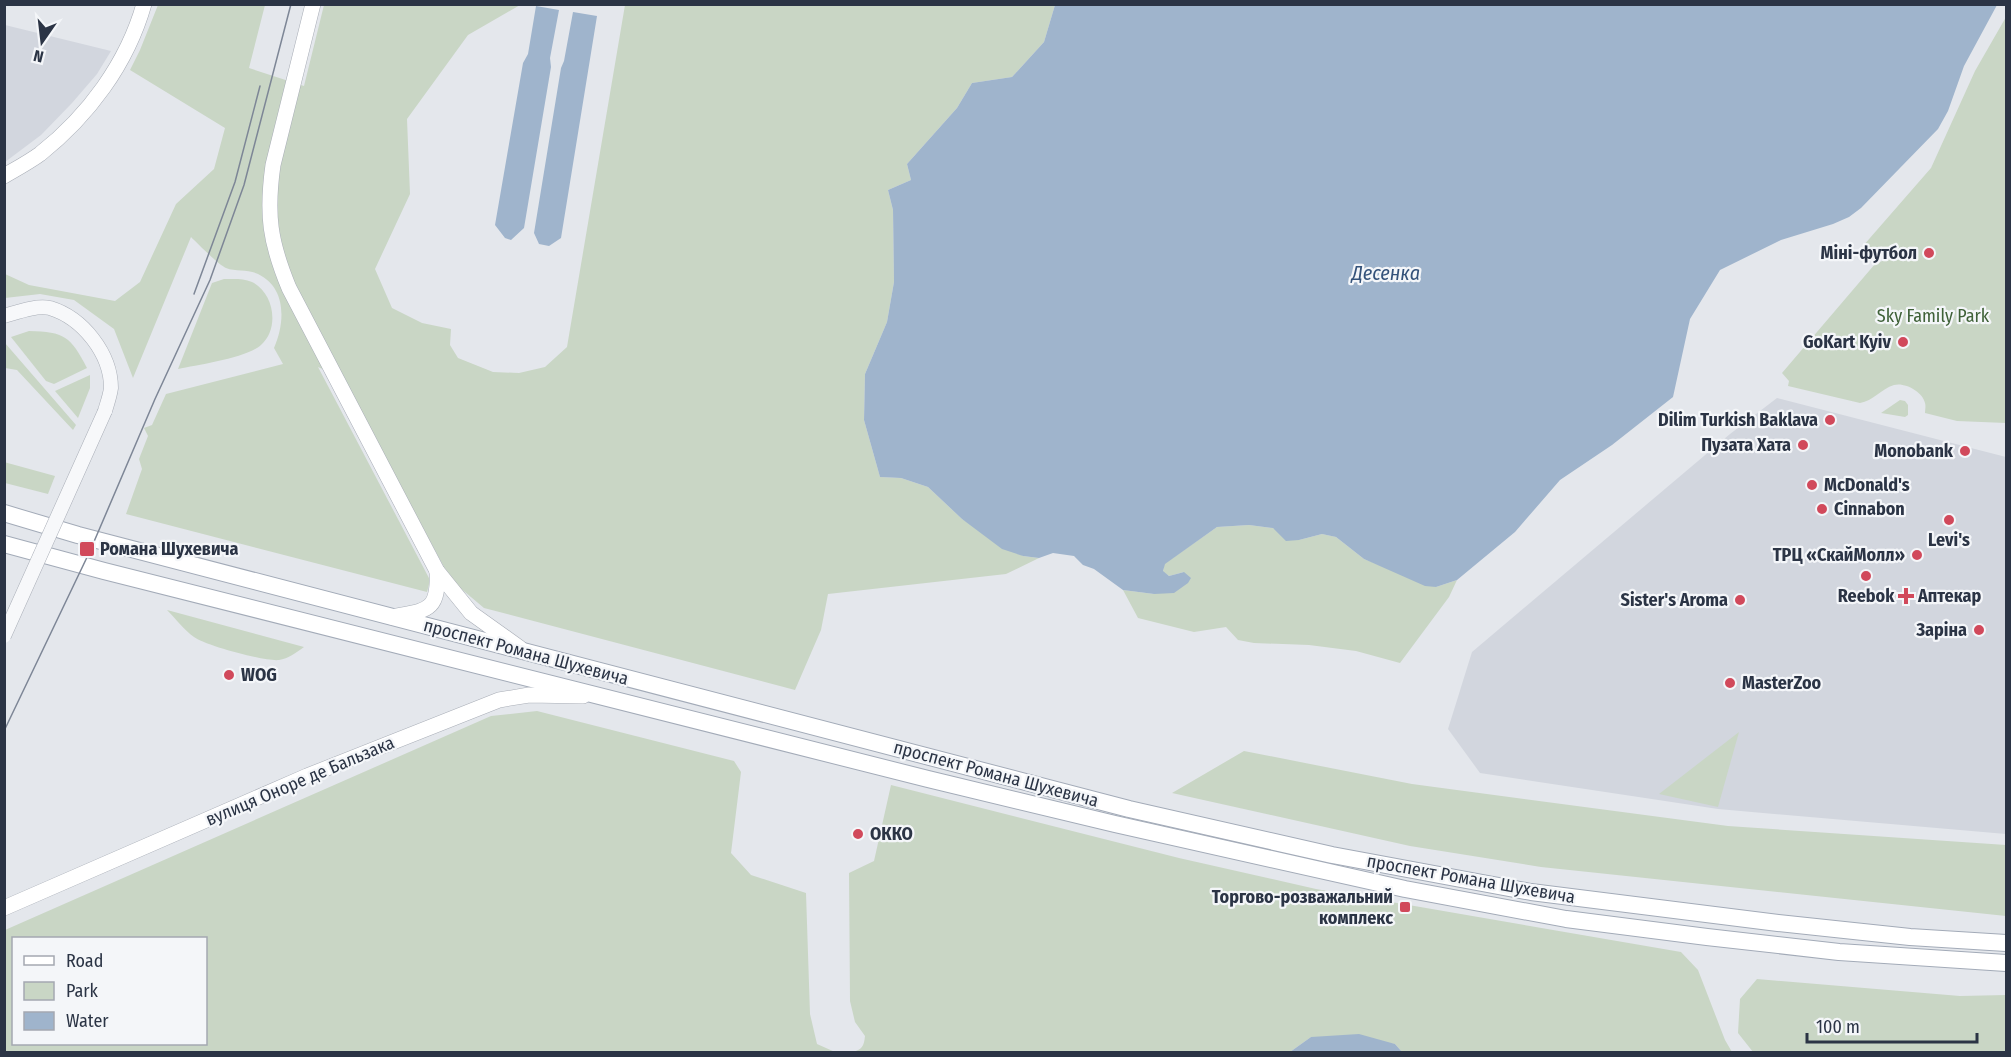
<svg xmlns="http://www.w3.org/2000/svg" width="2011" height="1057" viewBox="0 0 2011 1057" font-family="'Fira Sans Condensed',sans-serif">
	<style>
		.built { fill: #d2d6de }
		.green { fill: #c9d6c5; fill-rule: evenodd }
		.water { fill: #9fb4cc }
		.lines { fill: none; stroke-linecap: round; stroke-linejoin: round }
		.tertiary-casing { stroke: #a9aeb7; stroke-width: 15 }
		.secondary-casing { stroke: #a9aeb7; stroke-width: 16 }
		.primary-casing { stroke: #a3abb8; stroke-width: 18 }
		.tertiary { stroke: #f7f8fa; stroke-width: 14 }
		.secondary { stroke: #fff; stroke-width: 15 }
		.primary { stroke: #fff; stroke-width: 16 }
		.tram { stroke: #7d8696; stroke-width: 1.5 }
		.tertiary-bridge-casing { stroke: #a9aeb7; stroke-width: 15; stroke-linecap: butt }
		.tertiary-bridge { stroke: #f7f8fa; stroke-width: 14 }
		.poi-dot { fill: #d1495b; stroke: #f4f6f9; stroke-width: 2 }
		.labels { text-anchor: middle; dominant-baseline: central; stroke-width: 4.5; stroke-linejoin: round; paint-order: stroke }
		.poi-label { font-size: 18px; font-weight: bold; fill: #2b3445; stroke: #f4f6f9; text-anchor: end }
		.park-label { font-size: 18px; fill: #3f6138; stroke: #f4f6f9 }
		.street-label { font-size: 18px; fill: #2b3445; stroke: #f4f6f9 }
		.water-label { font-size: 20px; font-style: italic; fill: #34527a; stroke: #f4f6f9 }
	</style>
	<rect width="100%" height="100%" fill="#e4e7ec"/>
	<g class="built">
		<path d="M5,25L111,51L97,74L72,103L41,135L5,162Z"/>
		<path d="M1777,398L2006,457V834L1718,809L1480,773L1448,729L1472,652L1730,434Z"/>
	</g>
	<g class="green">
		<path d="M158,5H265L249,68L304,86L324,5H520L468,35L407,119L410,194L375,269L392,308L422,323L451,329L450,345L458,358L493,372L519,373L545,367L567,347L625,5H1055L1044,42L1012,77L972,83L957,108L907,164L911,180L888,190L893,210L894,282L887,322L865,374L864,420L880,477L901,478L928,487L962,519L1023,556L1039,558L1006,574L828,594L821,630L795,690L484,608L459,587L444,567L342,378L318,367L430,580L427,592L126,514L142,469L139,459L148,436L144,428L152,425L166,394L283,364L274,348C285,323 287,288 258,274C248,269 236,272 226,268C219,265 198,244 191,237L133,378L114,329L74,300L40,294L5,298V274L29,285L115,301L140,282L176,204L214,169L225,128L130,70L140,50Z"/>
		<path d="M2006,17V423L1957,421L1925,413C1925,410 1926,406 1925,403C1923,392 1905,382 1894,385C1881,389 1873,401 1860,403L1788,386L1789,381L1782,373L1875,264L1887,259L1863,246L1931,168L1975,71Z"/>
		<path d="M224,279C233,279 243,278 252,282C274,293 280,328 261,345C247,358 198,365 178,369L212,283Z"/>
		<path d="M29,331C65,332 70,336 87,368L54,384L46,381L11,337Z"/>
		<path d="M5,343L76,425L73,430L17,370L5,368Z"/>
		<path d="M90,375V388L78,418L55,391Z"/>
		<path d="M1900,400L1905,401L1908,405V415L1905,417L1881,413Z"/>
		<path d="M4,462L55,476L48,494L5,483Z"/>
		<path d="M1249,525L1273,528L1299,540L1322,534L1336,537L1364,559L1436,587L1457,580L1449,597L1400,663L1356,651L1309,645L1254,643L1238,640L1226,627L1194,632L1138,618L1123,590L1154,594L1184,572L1169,576L1163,572L1164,564L1217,527Z"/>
		<path d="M167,610L304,647C297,652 288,659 279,660C266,662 204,645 194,637C184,630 176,619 167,610Z"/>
		<path d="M537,711L734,761L741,772L731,853L751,875L806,893L810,1014L817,1044L835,1052H843H5V930L491,716ZM206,938V1044H14V938Z"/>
		<path d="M1739,732L1718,807L1659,794Z"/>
		<path d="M1244,751L1412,784L1728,826L2006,845V916L1541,867L1410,846L1172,793Z"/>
		<path d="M891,785L1179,858L1316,889L1681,952L1698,970L1725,1040L1732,1052H1402L1395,1044L1311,1037L1290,1052H852C862,1050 864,1046 865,1036L855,1022L850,1001L849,873L874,861Z"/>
		<path d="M1757,979L1960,996L2006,995V1052H1753L1738,1033L1740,999Z"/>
	</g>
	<g class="water">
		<path d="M1055,5L1056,4L1997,5L1964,66L1948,111L1938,129L1861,208L1849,217L1833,224L1781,240L1720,270L1690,319L1673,397L1612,445L1560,480L1515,532L1457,580L1436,587L1425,586L1364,559L1336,537L1322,534L1299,540L1286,541L1273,528L1249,525L1217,527L1165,564L1163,571L1169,576L1184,572L1191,578L1188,583L1174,593L1154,594L1123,590L1094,569L1083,565L1074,556L1053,553L1039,558L1023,556L1002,549L962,519L928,487L901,478L880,477L864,420L865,374L887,322L894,282L893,210L888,190L911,180L907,164L957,108L972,83L1012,77L1044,42Z"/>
		<path d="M536,6L559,10L550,58L551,67L524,228L511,240L505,238L495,225L523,63L528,54Z"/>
		<path d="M573,12L597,16L561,238L549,246L539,244L534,233L561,68L564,61Z"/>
		<path d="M1359,1034L1395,1044L1402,1052H1290L1311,1037Z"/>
	</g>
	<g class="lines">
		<defs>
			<path id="tertiary" d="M4,316C18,312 36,305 50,308C83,318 111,354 111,388C110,396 107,404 105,411"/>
			<g id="secondary">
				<path d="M313,4L273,165C266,215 270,242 289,288L437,571L471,613L520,648"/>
				<path d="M4,176C16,169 29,162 40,154C88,116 127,64 144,4"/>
				<path d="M392,617C427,610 439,612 437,571"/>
				<path d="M4,908L307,776L499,700L529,695L583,696"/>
			</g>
			<g id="primary">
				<path d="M4,513L78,535L1129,809L1332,855L1531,892L1778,923L1910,937L2006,943"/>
				<path d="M4,544L104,571L928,779L1115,824L1405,889L1566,919L1707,937L1839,952L2006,963"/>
			</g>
		</defs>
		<use href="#tertiary" class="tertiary-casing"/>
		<use href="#secondary" class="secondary-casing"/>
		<use href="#primary" class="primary-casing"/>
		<use href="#tertiary" class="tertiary"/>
		<use href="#secondary" class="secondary"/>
		<use href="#primary" class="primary"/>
		<g class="tram">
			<path d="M194,294L235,182L260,86"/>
			<path d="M4,731L90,551L155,399L210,280L244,185L291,4"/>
		</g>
		<defs>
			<path id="tertiary-bridge" d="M4,636L105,411"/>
		</defs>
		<use href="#tertiary-bridge" class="tertiary-bridge-casing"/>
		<use href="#tertiary-bridge" class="tertiary-bridge"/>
	</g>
	<g class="poi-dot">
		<circle cx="1929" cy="253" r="6"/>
		<circle cx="1903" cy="342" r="6"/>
		<circle cx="1830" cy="420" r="6"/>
		<circle cx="1803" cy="445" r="6"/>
		<circle cx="1965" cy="451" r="6"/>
		<circle cx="1812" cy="485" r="6"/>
		<circle cx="1822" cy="509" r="6"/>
		<circle cx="1949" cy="520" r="6"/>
		<rect x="79" y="541" width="16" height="16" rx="3"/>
		<circle cx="1917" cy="555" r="6"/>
		<circle cx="1866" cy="576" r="6"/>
		<path d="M1903 587h6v6h6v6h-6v6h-6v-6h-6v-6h6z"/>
		<circle cx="1740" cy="600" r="6"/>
		<circle cx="1979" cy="630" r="6"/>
		<circle cx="229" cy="675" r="6"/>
		<circle cx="1730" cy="683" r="6"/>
		<circle cx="858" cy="834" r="6"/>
		<rect x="1399" y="901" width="12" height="12" rx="3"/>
	</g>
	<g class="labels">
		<g class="poi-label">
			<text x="1917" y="253">Міні-футбол</text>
			<text x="1891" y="342">GoKart Kyiv</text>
			<text x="1818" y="420">Dilim Turkish Baklava</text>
			<text x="1791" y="445">Пузата Хата</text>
			<text x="1953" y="451">Monobank</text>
			<text x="1824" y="485" text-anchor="start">McDonald's</text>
			<text x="1834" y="509" text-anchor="start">Cinnabon</text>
			<text x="1949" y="540" text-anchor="middle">Levi's</text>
			<text x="100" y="549" text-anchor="start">Романа Шухевича</text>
			<text x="1905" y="555">ТРЦ «СкайМолл»</text>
			<text x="1866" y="596" text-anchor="middle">Reebok</text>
			<text x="1918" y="596" text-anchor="start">Аптекар</text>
			<text x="1728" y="600">Sister's Aroma</text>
			<text x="1967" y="630">Заріна</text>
			<text x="241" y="675" text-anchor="start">WOG</text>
			<text x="1742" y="683" text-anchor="start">MasterZoo</text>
			<text x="870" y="834" text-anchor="start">ОККО</text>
			<text x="1393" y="897">Торгово-розважальний<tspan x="1393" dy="21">комплекс</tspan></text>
		</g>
		<g class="park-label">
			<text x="1933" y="316">Sky Family Park</text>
		</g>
		<g class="street-label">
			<text transform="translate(526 652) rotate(15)">проспект Романа Шухевича</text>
			<text transform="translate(996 774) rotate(15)">проспект Романа Шухевича</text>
			<text transform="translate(300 781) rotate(-23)">вулиця Оноре де Бальзака</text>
			<text transform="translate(1471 879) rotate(10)">проспект Романа Шухевича</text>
		</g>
		<g class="water-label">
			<text x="1386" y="273">Десенка</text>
		</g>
	</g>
	<rect width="2011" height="1057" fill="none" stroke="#2b3445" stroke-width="12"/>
	<rect x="12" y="937" width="195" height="108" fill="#f4f6f9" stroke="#a4a8b1" stroke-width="1.5"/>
	<rect x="24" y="956" width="30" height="9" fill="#ffffff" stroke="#a4a8b1" stroke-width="1.5"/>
	<text x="66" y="967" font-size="18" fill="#2b3445">Road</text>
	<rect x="24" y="982" width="30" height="18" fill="#c9d6c5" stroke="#a4a8b1" stroke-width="1.5"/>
	<text x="66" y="997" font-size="18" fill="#2b3445">Park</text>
	<rect x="24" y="1012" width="30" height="18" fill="#9fb4cc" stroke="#a4a8b1" stroke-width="1.5"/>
	<text x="66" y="1027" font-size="18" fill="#2b3445">Water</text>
	<g transform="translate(42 42) rotate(194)" stroke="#f4f6f9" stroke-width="4.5" paint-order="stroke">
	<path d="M0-4.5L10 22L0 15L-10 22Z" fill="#2b3445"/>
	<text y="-9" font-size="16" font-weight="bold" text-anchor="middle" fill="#2b3445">N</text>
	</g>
	<path d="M1807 1033v9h170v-9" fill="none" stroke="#2b3445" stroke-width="3"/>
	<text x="1816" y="1033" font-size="18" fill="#2b3445" stroke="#f4f6f9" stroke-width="4.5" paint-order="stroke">100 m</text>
</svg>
